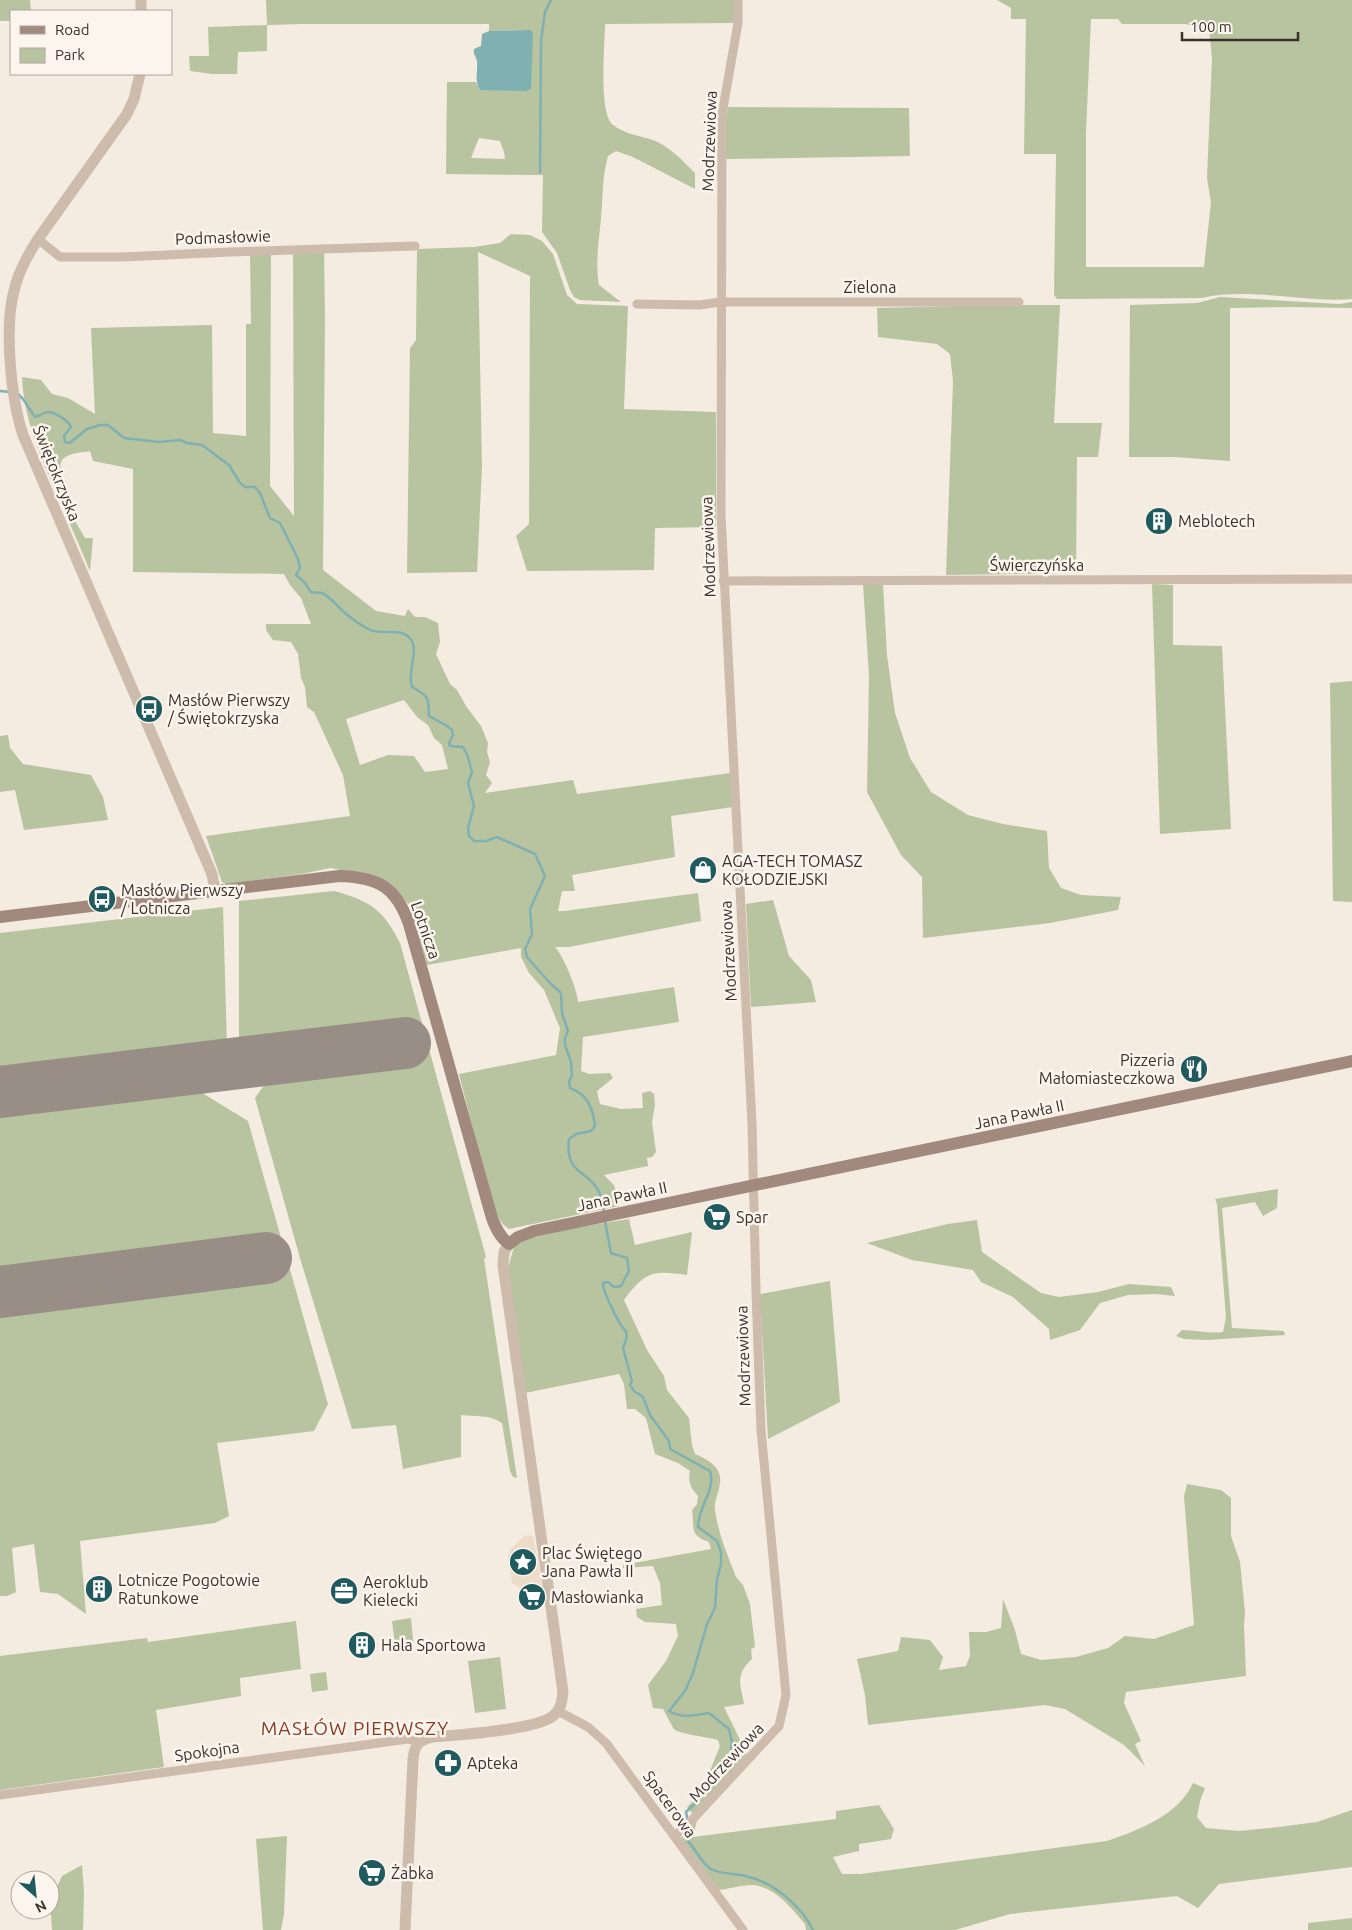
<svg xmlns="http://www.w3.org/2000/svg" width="1352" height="1930" viewBox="0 0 1352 1930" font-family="Ubuntu,sans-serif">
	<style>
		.green { fill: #b8c4a0; fill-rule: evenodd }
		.plaza { fill: #ecdcc8 }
		.water { fill: #7fb0b2 }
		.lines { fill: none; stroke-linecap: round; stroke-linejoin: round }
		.stream { stroke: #7fb0b2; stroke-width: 2.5 }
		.runway { stroke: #988e86; stroke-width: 52 }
		.minor { stroke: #cdbbac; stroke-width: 9 }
		.tertiary { stroke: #cdbbac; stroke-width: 11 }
		.secondary { stroke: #a18a7d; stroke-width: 12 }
		.labels { text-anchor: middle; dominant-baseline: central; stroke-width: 5; stroke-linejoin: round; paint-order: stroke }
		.street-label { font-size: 16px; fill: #3b302b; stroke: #fbf5ee }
		.poi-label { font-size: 16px; fill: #3b302b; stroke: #fbf5ee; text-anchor: start }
		.quarter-label { font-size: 19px; letter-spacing: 1px; fill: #8c3b22; stroke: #fbf5ee }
	</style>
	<rect width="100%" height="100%" fill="#f4ebe1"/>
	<g class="green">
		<path d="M0,0H30L31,11H11V21H0Z"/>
		<path d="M266,0H735V23L605,24C605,45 598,113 613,125C625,134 640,136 653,140C669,146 683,161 695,173V189L633,157L616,151L608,156C602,177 603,197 601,218C599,241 595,262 599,285L621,302L580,300L574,297L570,290L557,253L542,232L543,175L446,174L447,82H476L480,90L531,30L489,31V24H302L267,25V51L238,52L237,74H213L190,71L189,56H209L208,27L267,25ZM479,138L500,141L504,152L505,159L471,158Z"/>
		<path d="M997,0H1352V299C1302,303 1251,287 1202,298L1057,299L1054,295L1056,154H1024L1026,19H1011V8ZM1091,19H1118L1122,24H1185L1209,30L1212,58L1207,178L1211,202L1204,267H1086V132Z"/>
		<path d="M728,107L909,108L910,156L726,159V117Z"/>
		<path d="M511,234L530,235L542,241L553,254L567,295L577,304L628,306L624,409L716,412V527L655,528L654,570L527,571L516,536L529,524L530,276L478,252L482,467L477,572L407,573L410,348L416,340L417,249L474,247L500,243Z"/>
		<path d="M324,250L325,318L323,570L376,611L405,616L408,609L415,617H425L438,623L440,642L436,654L450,684L457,690L466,706L481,726L488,743L487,752L490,762L486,775L492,783L485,793L573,780L577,794L730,773L733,807L671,816L675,857L572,875L575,891H562L558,911H564L698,893L701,921L569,947H555C564,957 577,989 578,1002L674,987L679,1022L583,1037L581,1071L589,1074L610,1073L613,1078L597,1091L600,1104L621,1109L643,1108L642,1093L650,1091L654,1094L655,1105L652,1122L656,1152L652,1157L647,1158L648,1166L604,1175L614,1185L619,1206L509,1229C497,1222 495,1209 490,1197L459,1074L556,1055L560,1028L544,990L529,973L521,957V948L427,965L409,905L391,884L379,878L331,868L301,874L227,884L222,882L206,836L350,816L343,775L314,712L307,707L305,687L301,678L298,654L291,642L273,640L266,630V624H311L301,598L290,585L284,574L133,572V469L93,461L90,451C81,453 72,452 64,458C57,464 62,473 63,480C63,483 62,485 62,488C62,498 79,528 85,538H93L90,571C79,544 67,517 55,490C39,453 24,418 22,377L41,380L52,394L68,398L95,414L91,328L212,325L213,433L246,436V324H251L250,253ZM293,253L294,516L270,486L271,254ZM404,700L417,717L428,725L434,738L442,745L448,769L425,772L414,756L388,755L360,765L346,719Z"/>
		<path d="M1220,297L1339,304L1352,302V308L1290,307L1230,308V461L1175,457H1129L1130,305L1197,303Z"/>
		<path d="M991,305H1060L1054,423H1102L1098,457H1077L1076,573L946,575L953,381L950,354L937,344L878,337L877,308Z"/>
		<path d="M863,584H883L887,655L895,713L910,758L931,792L968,815L1003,824L1047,831L1049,868L1061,888L1081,895L1121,897L1118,910L1050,923L923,938L922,877L901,855L867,792L869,676Z"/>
		<path d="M1152,584L1173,585V645L1222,646L1231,829L1160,834Z"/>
		<path d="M1352,681V902L1333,901L1330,683Z"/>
		<path d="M8,735L10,748L23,764L91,775L103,797L108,820L24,830L15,790L0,792V736Z"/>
		<path d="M334,891C370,901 383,909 400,943L486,1257L484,1259L517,1478L513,1477L510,1471L502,1423C489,1414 476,1417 461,1415V1457L403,1469L396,1425L352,1429L300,1258L255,1098L268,1080L239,1044V901Z"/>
		<path d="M773,900L789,956L811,980L816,1002L751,1007L746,904Z"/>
		<path d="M223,907L227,1047L0,1074V933Z"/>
		<path d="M194,1088L248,1121L328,1404L314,1431L217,1443L229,1516L215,1523L80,1541L86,1614L58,1594L40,1592L34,1544L12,1548L16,1592L7,1596H0V1111Z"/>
		<path d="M1278,1189L1277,1208L1263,1216L1255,1202L1222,1208L1232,1328L1284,1331L1285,1335L1206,1340L1184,1339L1176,1336L1182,1330C1196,1330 1210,1334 1223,1332L1226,1317L1217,1204L1215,1199Z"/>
		<path d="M629,1219L635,1245L692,1232L687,1275C654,1270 645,1271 624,1300L647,1350L664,1376L667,1390L689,1418L692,1445L695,1454C703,1457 712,1462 717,1469C726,1482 713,1498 715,1510C718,1533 728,1556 736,1577L743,1585L750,1604L755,1647L751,1649L752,1659C735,1675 740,1683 744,1704L724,1707L747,1754L693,1814L687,1807L701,1793L720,1746L718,1740C711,1738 678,1733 675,1730C672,1727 666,1714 663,1709L653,1708L648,1685L666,1661L678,1636L676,1624L645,1622L637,1617L636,1609L662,1605L660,1583L653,1566L623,1568V1565L711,1549L709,1542C688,1535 695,1527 692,1510L697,1504L698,1496C690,1487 688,1482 690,1471L678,1463L655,1454L646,1418L635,1409H627L624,1384L619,1374L525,1393L508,1268L514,1247L521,1240L578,1227Z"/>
		<path d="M977,1220L982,1252L1041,1293L1059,1297L1098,1292L1129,1284L1171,1287L1175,1296L1156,1294L1128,1295L1100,1303L1080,1330L1050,1340L1049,1329L1013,1297L981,1282L973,1270L912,1260L867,1243L948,1224Z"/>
		<path d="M830,1281L840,1402L768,1439L760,1294Z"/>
		<path d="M1187,1484L1221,1490L1231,1498V1536L1240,1562L1245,1612L1244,1626L1246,1676L1126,1692L1124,1703L1141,1741L1135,1744L1145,1766L1124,1745L1065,1709L1045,1705L868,1725L865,1695L857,1659L898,1651L901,1637L930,1640L943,1657L939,1670L966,1666L970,1656L969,1632H986L1001,1628L1003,1599L1015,1630L1021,1654L1041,1660L1076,1657L1108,1648L1125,1636L1154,1639L1194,1625L1184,1496Z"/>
		<path d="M387,1608L296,1621L301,1669L240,1678L241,1696L156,1710L164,1767L0,1790V1656L147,1638L148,1642Z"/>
		<path d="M411,1618L414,1650L396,1652L392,1621Z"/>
		<path d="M500,1657L506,1709L475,1713L468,1661Z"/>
		<path d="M326,1672L328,1690L312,1692L310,1674Z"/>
		<path d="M1193,1783L1205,1788L1200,1801L1197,1817L1206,1828L1239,1831L1279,1827L1317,1822L1352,1810V1867L1219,1884L1198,1908L1177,1896L1010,1914L955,1930H806L805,1924C790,1907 775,1886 751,1885C741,1885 729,1889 719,1890L681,1838L697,1820L693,1837L836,1819V1811L879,1805L894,1829L891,1839L859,1844V1851L833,1857L842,1874H861L1107,1841C1138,1830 1178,1816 1193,1783Z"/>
		<path d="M287,1836L284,1914L281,1930H263L256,1839Z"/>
		<path d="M82,1865L84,1893L83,1930H52L50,1901L62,1876Z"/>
		<path d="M1352,1918V1930H1308V1923Z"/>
	</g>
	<path class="plaza" d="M525,1535L533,1536L543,1592L527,1593L512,1583L508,1559L509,1551Z"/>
	<path class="water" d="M531,30L533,34L531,89L526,91L480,90C474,79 478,73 477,61C476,56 473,55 474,49L481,46L482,34L489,31Z"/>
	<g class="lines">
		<g class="stream">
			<path d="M540,172L541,41L545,12L551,0"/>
			<path d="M0,391L10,392"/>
			<path d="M18,394L23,399L35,417C39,416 43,413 47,412C54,411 69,421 71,427L64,436L65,442L70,443L87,429L100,425H108L124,438L159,442L180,440L187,443L202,445L229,465L240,483L245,487H255L260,493L270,518L280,523L298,559L300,568L296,575L305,583L311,592C314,593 319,592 322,593C331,597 339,608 346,614C352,619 361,625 368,629C381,637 403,625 412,641C418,652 407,672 412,687C430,697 428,697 429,716L447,726L452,730L453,735L449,743L450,746L463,747L467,754L472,772L468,783L474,806L468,828L469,836L474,841H486L497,837L535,854L545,876L530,909L532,934L525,949L527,957L533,964L551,984L561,993L562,1013L568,1031L565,1038V1045L571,1062L572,1075L569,1082L570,1088C587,1094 593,1108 595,1126L591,1131L576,1134L569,1139C565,1175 586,1168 598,1190C602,1197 603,1206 604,1213"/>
			<path d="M605,1221L611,1253L627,1258L629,1271L621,1286L614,1287L608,1282L603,1283C603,1292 620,1327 626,1331L627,1337L623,1348L632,1381L630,1385L634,1391L643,1397L650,1415L669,1441L670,1449L710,1471C716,1491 698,1506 698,1527L717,1541L721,1552V1564L717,1579L715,1608L707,1624L693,1673L685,1691L669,1711C682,1719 694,1715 709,1713L729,1729L732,1742L731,1751L721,1764L711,1788L686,1812L688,1822"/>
			<path d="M690,1827L691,1829L686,1835L687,1840C694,1847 704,1866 711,1869C723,1875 737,1873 749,1877C774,1883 802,1907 813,1930"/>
		</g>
		<g class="runway">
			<path d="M0,1092L405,1043"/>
			<path d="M0,1292L266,1258"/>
		</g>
		<g class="minor">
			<path d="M38,239L60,257H123L230,252L415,246"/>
			<path d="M637,304L699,305L721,302H1019"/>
			<path d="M723,581L1352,579"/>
			<path d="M558,1711L588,1727L606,1743L743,1930"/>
			<path d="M0,1795L408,1739L419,1742"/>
			<path d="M675,1836L692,1820L779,1726L786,1695L761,1430L756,1291L752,1124L721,515L722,114L738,23V0"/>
		</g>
		<g class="tertiary">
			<path d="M141,0V11"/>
			<path d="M140,74L134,99L127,114L38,239C27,256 18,272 14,291C4,328 11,399 23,435L212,874L215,891"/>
			<path d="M405,1930L413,1760C414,1746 418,1740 432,1737C457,1735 536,1730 553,1716C561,1710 562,1701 563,1692L503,1265L504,1252L509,1244"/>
		</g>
		<path class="secondary" d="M0,917L339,876C377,877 396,886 409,924L492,1218C496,1229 500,1237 509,1244L518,1237L534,1231L1352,1061"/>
	</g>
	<defs>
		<symbol id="building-disc" viewBox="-11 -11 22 22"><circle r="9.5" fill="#1f5a5e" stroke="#fbf5ee"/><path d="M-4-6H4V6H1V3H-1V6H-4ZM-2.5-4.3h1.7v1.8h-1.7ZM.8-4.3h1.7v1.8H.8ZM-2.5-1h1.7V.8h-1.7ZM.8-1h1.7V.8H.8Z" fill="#fff"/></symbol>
		<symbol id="bus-disc" viewBox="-11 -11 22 22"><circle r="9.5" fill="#1f5a5e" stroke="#fbf5ee"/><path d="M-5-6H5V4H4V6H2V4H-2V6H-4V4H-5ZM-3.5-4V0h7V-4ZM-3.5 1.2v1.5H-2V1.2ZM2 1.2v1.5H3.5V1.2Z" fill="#fff"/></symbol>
		<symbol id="shop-disc" viewBox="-11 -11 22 22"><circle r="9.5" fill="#1f5a5e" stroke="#fbf5ee"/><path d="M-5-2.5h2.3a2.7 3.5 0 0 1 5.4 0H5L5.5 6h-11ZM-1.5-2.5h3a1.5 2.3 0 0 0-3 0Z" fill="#fff"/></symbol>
		<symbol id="restaurant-disc" viewBox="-11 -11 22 22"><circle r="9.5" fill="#1f5a5e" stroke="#fbf5ee"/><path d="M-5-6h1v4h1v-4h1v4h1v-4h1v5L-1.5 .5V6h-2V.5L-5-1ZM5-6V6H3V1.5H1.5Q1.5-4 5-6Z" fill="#fff"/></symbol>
		<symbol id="supermarket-disc" viewBox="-11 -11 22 22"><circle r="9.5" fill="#1f5a5e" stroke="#fbf5ee"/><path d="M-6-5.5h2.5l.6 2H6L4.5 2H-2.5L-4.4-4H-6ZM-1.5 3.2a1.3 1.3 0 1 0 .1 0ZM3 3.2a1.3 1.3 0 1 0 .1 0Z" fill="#fff"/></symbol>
		<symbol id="sight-disc" viewBox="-11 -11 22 22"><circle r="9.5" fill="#1f5a5e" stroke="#fbf5ee"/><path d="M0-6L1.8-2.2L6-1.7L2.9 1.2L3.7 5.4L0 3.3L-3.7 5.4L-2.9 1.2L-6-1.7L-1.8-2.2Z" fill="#fff"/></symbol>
		<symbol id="office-disc" viewBox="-11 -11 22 22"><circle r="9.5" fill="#1f5a5e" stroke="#fbf5ee"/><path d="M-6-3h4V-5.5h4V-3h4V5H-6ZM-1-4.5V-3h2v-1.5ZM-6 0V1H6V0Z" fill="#fff"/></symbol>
		<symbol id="pharmacy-disc" viewBox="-11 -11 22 22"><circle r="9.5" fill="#1f5a5e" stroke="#fbf5ee"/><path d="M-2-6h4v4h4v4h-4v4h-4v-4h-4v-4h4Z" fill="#fff"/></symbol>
	</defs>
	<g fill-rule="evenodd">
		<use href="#building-disc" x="1143" y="505" width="32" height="32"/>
		<use href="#bus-disc" x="133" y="693" width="32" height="32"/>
		<use href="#shop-disc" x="687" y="854" width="32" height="32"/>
		<use href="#bus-disc" x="86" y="883" width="32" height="32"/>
		<use href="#restaurant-disc" x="1178" y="1053" width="32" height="32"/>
		<use href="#supermarket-disc" x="701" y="1201" width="32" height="32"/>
		<use href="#sight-disc" x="507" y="1546" width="32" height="32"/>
		<use href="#building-disc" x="83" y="1573" width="32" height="32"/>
		<use href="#office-disc" x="328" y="1575" width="32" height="32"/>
		<use href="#supermarket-disc" x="516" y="1581" width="32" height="32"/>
		<use href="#building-disc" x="346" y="1629" width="32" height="32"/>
		<use href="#pharmacy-disc" x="432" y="1747" width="32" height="32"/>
		<use href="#supermarket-disc" x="356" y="1857" width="32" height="32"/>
	</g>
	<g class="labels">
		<g class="street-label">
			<text transform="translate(709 141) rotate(-88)">Modrzewiowa</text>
			<text transform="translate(223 237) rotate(-2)">Podmasłowie</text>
			<text x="870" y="287">Zielona</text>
			<text transform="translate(57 473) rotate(68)">Świętokrzyska</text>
			<text transform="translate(708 547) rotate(-92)">Modrzewiowa</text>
			<text x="1037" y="565">Świerczyńska</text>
			<text transform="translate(426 930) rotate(71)">Lotnicza</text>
			<text transform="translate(728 951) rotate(-93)">Modrzewiowa</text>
			<text transform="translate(1019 1114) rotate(-12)">Jana Pawła II</text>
			<text transform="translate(622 1196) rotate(-12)">Jana Pawła II</text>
			<text transform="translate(743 1356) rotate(-92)">Modrzewiowa</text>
			<text transform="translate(207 1751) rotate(-8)">Spokojna</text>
			<text transform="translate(726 1762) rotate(-47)">Modrzewiowa</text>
			<text transform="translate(670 1804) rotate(54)">Spacerowa</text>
		</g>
		<g class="poi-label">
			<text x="1178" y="521">Meblotech</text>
			<text x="168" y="700">Masłów Pierwszy<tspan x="168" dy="18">/ Świętokrzyska</tspan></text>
			<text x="722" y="861">AGA-TECH TOMASZ<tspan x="722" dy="18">KOŁODZIEJSKI</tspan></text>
			<text x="121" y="890">Masłów Pierwszy<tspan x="121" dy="18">/ Lotnicza</tspan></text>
			<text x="1175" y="1060" text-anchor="end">Pizzeria<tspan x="1175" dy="18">Małomiasteczkowa</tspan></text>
			<text x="736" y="1217">Spar</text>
			<text x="542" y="1553">Plac Świętego<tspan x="542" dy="18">Jana Pawła II</tspan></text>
			<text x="118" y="1580">Lotnicze Pogotowie<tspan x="118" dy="18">Ratunkowe</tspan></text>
			<text x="363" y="1582">Aeroklub<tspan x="363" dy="18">Kielecki</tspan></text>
			<text x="551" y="1597">Masłowianka</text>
			<text x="381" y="1645">Hala Sportowa</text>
			<text x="467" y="1763">Apteka</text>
			<text x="391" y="1873">Żabka</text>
		</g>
		<g class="quarter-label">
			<text x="355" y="1728">MASŁÓW PIERWSZY</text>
		</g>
	</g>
	<rect x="10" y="10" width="162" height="65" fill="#fbf5ee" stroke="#aea6a0"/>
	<rect x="20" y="26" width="25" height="8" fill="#a18a7d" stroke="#aea6a0"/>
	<text x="55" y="35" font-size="15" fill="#3b302b">Road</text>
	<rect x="20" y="48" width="25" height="15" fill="#b8c4a0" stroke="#aea6a0"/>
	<text x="55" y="60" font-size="15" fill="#3b302b">Park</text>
	<g transform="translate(35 1895) rotate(153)"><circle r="24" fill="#fbf5ee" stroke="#aea6a0"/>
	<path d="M0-4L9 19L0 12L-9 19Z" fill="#1f5a5e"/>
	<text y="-8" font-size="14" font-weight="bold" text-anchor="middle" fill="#3b302b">N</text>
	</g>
	<path d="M1182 32v8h116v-8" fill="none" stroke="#3b302b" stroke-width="2.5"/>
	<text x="1190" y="32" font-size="15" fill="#3b302b" stroke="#fbf5ee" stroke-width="4" paint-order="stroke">100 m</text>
</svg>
